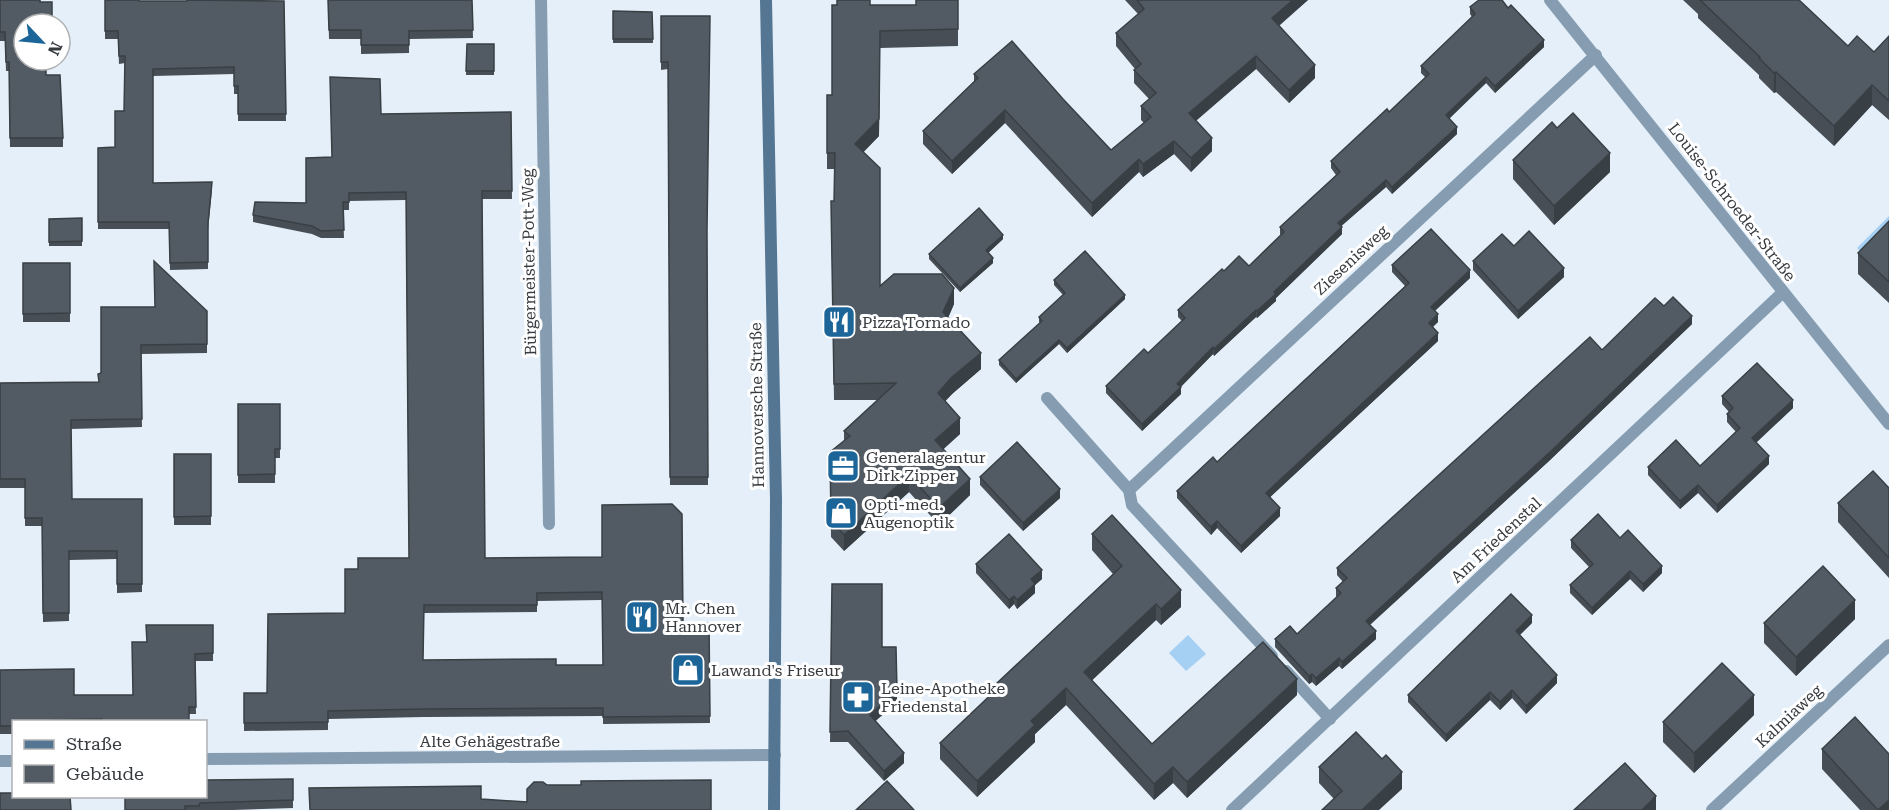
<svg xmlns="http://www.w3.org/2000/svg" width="1889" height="810" viewBox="0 0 1889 810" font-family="'Roboto Serif',serif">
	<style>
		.green { fill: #a6d0f3 }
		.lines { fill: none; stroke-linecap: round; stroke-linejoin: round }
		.street { stroke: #869db1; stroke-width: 12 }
		.secondary { stroke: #547692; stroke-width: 12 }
		.wall { fill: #474e55; fill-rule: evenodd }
		.shaded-wall { fill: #394045 }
		.building { fill: #525b63; stroke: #394045; stroke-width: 1.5; fill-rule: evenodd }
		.labels { text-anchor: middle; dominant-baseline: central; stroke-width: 6; stroke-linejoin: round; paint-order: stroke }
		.street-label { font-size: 16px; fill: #373b3f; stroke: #fff }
		.poi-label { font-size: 16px; fill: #373b3f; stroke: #fff; text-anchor: start }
	</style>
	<rect width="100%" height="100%" fill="#e4eff9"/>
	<g class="green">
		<path d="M1889,216V242L1871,261L1857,248Z"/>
		<path d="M1188,635L1206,654L1186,671L1169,653Z"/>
	</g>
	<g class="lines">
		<g class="street">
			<path d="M541,0L549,524"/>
			<path d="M1550,0L1889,424"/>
			<path d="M1047,398L1129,490L1132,505L1272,656"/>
			<path d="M1129,490L1596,55"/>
			<path d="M1286,671L1330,719"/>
			<path d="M206,759L775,755"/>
			<path d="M0,761H14"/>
			<path d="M1232,810L1782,293"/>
			<path d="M1712,810L1889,645"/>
		</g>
		<path class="secondary" d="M766,0L776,500L774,810"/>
	</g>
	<g class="wall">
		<path d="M0,0L24,24L46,75L63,138V147H10L9,71H6L5,41H0Z"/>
		<path d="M105,0L139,1H284L286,121H238V94H234V74L153,76V183L212,190L208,230V269L170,270L169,229H98V148L115,147L124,111L125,63L119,64L118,39H105Z"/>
		<path d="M328,0H472L473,38L409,39V53L361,54V39H329Z"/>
		<path d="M958,0V46L880,48L879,136L863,152L880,286L954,304L948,318L981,369L952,394L945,401L960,434L943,449L970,495L939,525L909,492L844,551L831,537L830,452L844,441V431L878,400H834L831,201H834V169H827V95H832L870,5H915Z"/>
		<path d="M1125,0H1308L1279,26L1315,78L1289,103L1256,69L1196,121L1212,151L1191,172L1174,154L1143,177L1139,172L1092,217L1005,123L952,174L923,144V131L974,82V74L1063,99L1111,150L1144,123L1141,120V106L1149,99L1134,83V70L1135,69L1116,46V33L1138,14Z"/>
		<path d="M1683,0H1799L1848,46L1874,52L1889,36V120L1872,105L1834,146L1776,92L1774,93L1759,78V75L1698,18V14Z"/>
		<path d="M1470,7L1508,8L1544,47L1495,93L1486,83L1449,118L1457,134L1392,194L1386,187L1341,226L1342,234L1276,298V301L1257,318L1256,317L1214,356L1213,354L1180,387L1181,394L1142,431L1106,393V386L1148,353L1182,321L1178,317V310L1224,271L1249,266L1281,235L1280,234V227L1336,175L1331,168V161L1389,112L1426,78L1421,73V66L1472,17L1470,14Z"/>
		<path d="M613,11L652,12L653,43H613Z"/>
		<path d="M661,16L707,236L708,485H670L668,69L661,70Z"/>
		<path d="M467,44H494V75H466Z"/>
		<path d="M511,112L512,199H482L485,558L602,557L683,623H709L710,723L603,724V716L424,717L328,719V730L244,731V693H267L345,613L358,569L409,558L406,200L349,201V210H343L344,238H321L312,234L253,222V215L306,203L381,114ZM602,600L603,665H556L423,660L424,613L537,612V601Z"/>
		<path d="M1557,128L1610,172L1554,225L1513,179V160Z"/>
		<path d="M82,218V246H49V219Z"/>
		<path d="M1889,221V303L1858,274V253Z"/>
		<path d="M1003,239L988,253L993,263L960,292L929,259V254Z"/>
		<path d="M1514,246L1564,277L1518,319L1473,270V261Z"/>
		<rect x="23" y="263" width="47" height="59"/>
		<path d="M1392,265L1470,278L1435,311L1438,322L1432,327L1438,341L1270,497L1280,516L1241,553L1217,528L1211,535L1177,498V491L1217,462L1405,286L1392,272Z"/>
		<path d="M1054,280L1125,299L1067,353L1059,344L1016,383L999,365V360L1040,323L1039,322V317L1063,295L1054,285Z"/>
		<path d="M1664,306L1692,324L1549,461L1370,625L1376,639L1342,669L1339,666L1316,686L1312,682L1309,684L1275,647V639L1297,634L1337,597L1336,596V588L1343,582L1337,575V568L1602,350Z"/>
		<path d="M101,307L207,311V353L141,354L142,427L71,429L72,499H142V592L117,593V559L69,560V621L43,622L42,526H25V488H0V383L99,382L101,373Z"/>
		<path d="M1722,396L1793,408L1756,443L1769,464L1717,513L1698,493L1680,509L1648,475V467L1700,466L1736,432L1727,422V414L1729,412L1722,404Z"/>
		<path d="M238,404H280V458H275V483H238Z"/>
		<rect x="174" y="454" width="37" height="71"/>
		<path d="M980,477L1060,498L1023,531L980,485Z"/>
		<path d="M1889,488V578L1838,522V503Z"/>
		<path d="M1092,534L1181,607L1161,625L1156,620L1092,680L1152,744L1297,695L1187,798L1173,783L1154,800L1066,705L1035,734V742L977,797L940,759V743L996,691V684L1113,574L1092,550Z"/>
		<path d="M1620,538L1662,573L1643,592L1630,579L1592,615L1570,593V585L1589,567L1571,548V540Z"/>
		<path d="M976,564L1042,579L1035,585V593L1017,609L1014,604L1009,609L976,573Z"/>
		<path d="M832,584L882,647L897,702L875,721L904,763L884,781L848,742H830Z"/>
		<path d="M1855,619L1796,676L1764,643V623Z"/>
		<path d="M1532,623L1520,635L1557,683L1526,714L1512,698L1500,710L1490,700L1446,742L1408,702V695Z"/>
		<path d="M213,625V661H195L196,714H189V722H14V734H0V670L74,695H133L146,642Z"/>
		<path d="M1754,715L1694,773L1663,742V722Z"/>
		<path d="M1822,749L1889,810H1860L1822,769Z"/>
		<path d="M1319,767L1402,789L1334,799L1319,783Z"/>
		<path d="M293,779V808L233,810H125Z"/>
	</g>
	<g class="shaded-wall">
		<path d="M1293,0H1308L1272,31V18Z"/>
		<path d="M880,31L879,136L855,161V144Z"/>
		<path d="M1544,40V47L1495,93V86Z"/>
		<path d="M1256,56V69L1189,126V113Z"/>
		<path d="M1315,65V78L1289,103V90Z"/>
		<path d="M1776,72V92L1774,93V73Z"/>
		<path d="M1486,77V83L1446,122V115Z"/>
		<path d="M1872,85V105L1834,146V126Z"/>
		<path d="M1005,110V123L952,174V161Z"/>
		<path d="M1457,127V134L1392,194V187Z"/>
		<path d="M1212,138V151L1191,172V158Z"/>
		<path d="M1174,141V154L1143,177V164Z"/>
		<path d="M1610,153V172L1554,225V206Z"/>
		<path d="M1139,159V172L1092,217V203Z"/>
		<path d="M1386,180V187L1338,229V223Z"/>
		<path d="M1342,227V234L1276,298V301L1257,318V311L1274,292Z"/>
		<path d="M1003,235V239L986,255V250Z"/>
		<path d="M993,258V263L960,292V288Z"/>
		<path d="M1564,268V277L1518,319V311Z"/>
		<path d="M1470,270V278L1431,314V307Z"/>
		<path d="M954,288V304L943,329V312Z"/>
		<path d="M1125,295V299L1067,353V348Z"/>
		<path d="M1256,310V317L1214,356V349Z"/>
		<path d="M1438,314V322L1429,331V323Z"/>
		<path d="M1692,316V324L1549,461L1366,628V621Z"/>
		<path d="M1438,333V341L1266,501V493Z"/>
		<path d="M1059,340V344L1016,383V379Z"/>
		<path d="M1213,347V354L1178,390L1181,387V394L1142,431V424L1177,384Z"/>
		<path d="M981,353V369L952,394L938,409V393L952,377Z"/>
		<path d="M1793,400V408L1752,446V438Z"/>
		<path d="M960,418V434L935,457V440Z"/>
		<path d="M1769,456V464L1717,513V505Z"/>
		<path d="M909,475V492L844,551V535Z"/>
		<path d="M970,479V495L939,525V508Z"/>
		<path d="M1698,485V493L1680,509V501Z"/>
		<path d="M1060,489V498L1023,531V523Z"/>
		<path d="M1280,508V516L1241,553V546Z"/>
		<path d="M1217,521V528L1211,535V527Z"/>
		<path d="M1662,566V573L1643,592V584Z"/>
		<path d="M1042,570V579L1035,585V593L1017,609V600L1031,579Z"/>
		<path d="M1630,571V579L1592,615V608Z"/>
		<path d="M1181,590V607L1161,625V609Z"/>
		<path d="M1014,596V604L1009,609V600Z"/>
		<path d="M1855,600V619L1796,676V657Z"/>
		<path d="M1156,604V620L1084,688V672Z"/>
		<path d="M1532,615V623L1516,638V631Z"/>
		<path d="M1376,631V639L1342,669V662Z"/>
		<path d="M1339,658V666L1316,686V678Z"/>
		<path d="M1312,674V682L1309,684V676Z"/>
		<path d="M1557,675V683L1526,714V706Z"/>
		<path d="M1297,679V695L1187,798V782Z"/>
		<path d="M1066,688V705L1035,734V742L977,797V781L1031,721Z"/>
		<path d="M1512,690V698L1500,710V702Z"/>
		<path d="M897,691V702L870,726V715Z"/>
		<path d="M1490,692V700L1446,742V735Z"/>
		<path d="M1754,695V715L1694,773V753Z"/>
		<path d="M904,753V763L884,781V771Z"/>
		<path d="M1173,767V783L1154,800V784Z"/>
		<path d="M1402,772V789L1379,810H1362Z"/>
		<path d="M1656,796V810H1642Z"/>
		<path d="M1889,800V810H1878Z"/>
	</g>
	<g class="building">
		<path d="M0,0H40V2H52V24H24V60H46V75H60L63,138H10L9,62H6L5,32H0Z"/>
		<path d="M105,0H139V1H187V0L284,1L286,114H238V86H234V67L153,69V183L212,182L208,223V262L170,263L169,222H98V148L115,147V111H124L125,56H119L118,31H105Z"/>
		<path d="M328,0H472L473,30L409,31V45H361V30H329Z"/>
		<path d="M837,0H870V5H916V0H958V29L880,31L879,119L855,144L880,168V286L894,274H942L954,288L943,312L981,353L952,377L938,393L960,418L935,440L970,479L939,508L909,475L844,535L831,520L830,452L850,436L844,431L896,383L834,384L831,201H834L835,153H827V95H832V5H837Z"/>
		<path d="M1137,0H1293L1272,18L1315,65L1289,90L1256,56L1189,113L1212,138L1191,158L1174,141L1143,164L1139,159L1092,203L1005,110L952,161L923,131L978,78L974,74L1012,41L1063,99L1111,150L1151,117L1141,106L1156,93L1134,70L1141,64L1116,33L1144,9Z"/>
		<path d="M1479,0H1502L1508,8L1511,5L1544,40L1495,86L1486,77L1446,115L1457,127L1392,187L1386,180L1338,223L1342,227L1274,292L1276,294L1257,311L1256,310L1214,349L1213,347L1177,384L1181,387L1142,424L1106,386L1144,349L1148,353L1185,318L1178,310L1222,269L1224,271L1239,256L1249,266L1284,232L1280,227L1340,172L1331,161L1387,109L1389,112L1429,74L1421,66L1475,14L1470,7Z"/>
		<path d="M1700,0H1799L1848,46L1857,36L1874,52L1889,36V101L1872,85L1834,126L1776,72L1774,73L1759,58L1760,57Z"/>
		<path d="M613,11L652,12L653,39H613Z"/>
		<path d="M661,16H710L707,230L708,477H670L668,62H661Z"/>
		<path d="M467,44H494V71H466Z"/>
		<path d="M330,77L380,79L381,114L511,112L512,191H482L485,558L602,557V505L672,504L682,514L683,623H709L710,716L603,717V708L424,709L328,711V722L244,723V693H267L268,614L345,613V569H358V558H409L406,192L349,193V202H343L344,230L321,231L312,226L253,215L255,202L306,203V158L332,157ZM602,592L603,665H556V659L423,660L424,605H537V593Z"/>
		<path d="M1573,113L1610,153L1554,206L1513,160L1552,122L1557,128Z"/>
		<path d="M979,208L1003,235L986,250L993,258L960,288L929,254Z"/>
		<path d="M82,218V241L49,242V219Z"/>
		<path d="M1889,221V282L1858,253Z"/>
		<path d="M1431,229L1470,270L1431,307L1438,314L1429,323L1438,333L1266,493L1280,508L1241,546L1217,521L1211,527L1177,491L1213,457L1217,462L1409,283L1392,265Z"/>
		<path d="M1529,231L1564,268L1518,311L1473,261L1502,234L1514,246Z"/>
		<path d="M1085,251L1125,295L1067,348L1059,340L1016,379L999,360L1042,321L1039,317L1065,293L1054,280Z"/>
		<path d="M154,261L207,311V344L141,345L142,419L71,420L72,499H142V584H117V551H69V613H43L42,518H25V479H0V383L99,382L98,374L101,373V307H155Z"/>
		<path d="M23,263H70V313L23,314Z"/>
		<path d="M1673,297L1692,316L1549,453L1366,621L1376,631L1342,662L1339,658L1316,678L1312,674L1309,676L1275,639L1290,626L1297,634L1341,593L1336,588L1347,578L1337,568L1590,337L1602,350L1655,298L1664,306Z"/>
		<path d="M1757,363L1793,400L1752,438L1769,456L1717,505L1698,485L1680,501L1648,467L1676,440L1700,466L1740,428L1727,414L1733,408L1722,396Z"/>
		<path d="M238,404H280V449H275V474L238,475Z"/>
		<path d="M1017,442L1060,489L1023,523L980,477Z"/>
		<path d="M174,454H211V516L174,517Z"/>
		<path d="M1873,471L1889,488V558L1838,503Z"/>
		<path d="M1598,514L1620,538L1628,530L1662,566L1643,584L1630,571L1592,608L1570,585L1593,564L1571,540Z"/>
		<path d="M1112,515L1181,590L1161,609L1156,604L1084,672L1152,744L1263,642L1297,679L1187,782L1173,767L1154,784L1066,688L1031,721L1035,725L977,781L940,743L999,687L996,684L1122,566L1092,534Z"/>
		<path d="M1009,534L1042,570L1031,579L1035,584L1017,600L1014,596L1009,600L976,564Z"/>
		<path d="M1823,566L1855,600L1796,657L1764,623Z"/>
		<path d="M832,584H882V647H896L897,691L870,715L904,753L884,771L848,731L830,732Z"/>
		<path d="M1511,594L1532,615L1516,631L1557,675L1526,706L1512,690L1500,702L1490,692L1446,735L1408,695Z"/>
		<path d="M146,625H213V653L195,654L196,707H189V722H102V719L51,720V722H14V726H0V670L74,669V695H133L132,642H147Z"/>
		<path d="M1722,663L1754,695L1694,753L1663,722Z"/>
		<path d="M1855,717L1889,754V800L1878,810L1822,749Z"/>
		<path d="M1356,732L1382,759L1386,755L1402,772L1362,810H1322L1342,791L1319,767Z"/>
		<path d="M1625,763L1656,796L1642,810H1574Z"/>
		<path d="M293,779V800L200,803L199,806H185V810H125V796H206V780Z"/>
		<path d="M711,780V810H310L309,788L481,786V799L527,802V789L534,782H543L547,785H581V781Z"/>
		<path d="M887,781L914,810H856Z"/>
		<path d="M0,793H14V796H70L71,810H0Z"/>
	</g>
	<defs>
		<symbol id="restaurant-square" viewBox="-11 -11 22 22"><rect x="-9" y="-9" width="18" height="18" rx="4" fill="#1b6599" stroke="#fff"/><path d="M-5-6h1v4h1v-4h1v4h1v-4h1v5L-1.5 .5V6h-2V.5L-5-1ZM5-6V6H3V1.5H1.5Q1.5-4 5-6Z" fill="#fff"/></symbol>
		<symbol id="office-square" viewBox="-11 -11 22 22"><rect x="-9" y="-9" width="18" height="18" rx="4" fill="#1b6599" stroke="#fff"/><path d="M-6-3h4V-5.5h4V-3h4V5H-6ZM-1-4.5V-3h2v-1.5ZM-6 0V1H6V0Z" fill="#fff"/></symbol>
		<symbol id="shop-square" viewBox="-11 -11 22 22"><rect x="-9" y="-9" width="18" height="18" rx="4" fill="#1b6599" stroke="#fff"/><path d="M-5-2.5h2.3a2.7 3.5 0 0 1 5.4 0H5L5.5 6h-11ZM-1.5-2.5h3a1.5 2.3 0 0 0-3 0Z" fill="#fff"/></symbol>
		<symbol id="pharmacy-square" viewBox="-11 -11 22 22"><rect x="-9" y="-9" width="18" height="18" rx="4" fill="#1b6599" stroke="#fff"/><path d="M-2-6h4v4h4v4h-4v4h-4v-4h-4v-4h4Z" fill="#fff"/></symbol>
	</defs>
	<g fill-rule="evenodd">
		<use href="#restaurant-square" x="820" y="303" width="38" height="38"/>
		<use href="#office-square" x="824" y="447" width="38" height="38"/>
		<use href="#shop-square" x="822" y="494" width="38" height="38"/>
		<use href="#restaurant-square" x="623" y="598" width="38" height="38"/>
		<use href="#shop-square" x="669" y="651" width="38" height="38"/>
		<use href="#pharmacy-square" x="839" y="678" width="38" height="38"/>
	</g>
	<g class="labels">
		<g class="street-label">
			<text transform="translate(1732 202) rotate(52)">Louise-Schroeder-Straße</text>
			<text transform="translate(1351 260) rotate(-43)">Ziesenisweg</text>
			<text transform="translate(529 262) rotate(-91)">Bürgermeister-Pott-Weg</text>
			<text transform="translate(757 405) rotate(-91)">Hannoversche Straße</text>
			<text transform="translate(1496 540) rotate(-43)">Am Friedenstal</text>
			<text transform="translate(1789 716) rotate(-43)">Kalmiaweg</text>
			<text x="490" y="741">Alte Gehägestraße</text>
		</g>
		<g class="poi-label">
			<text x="862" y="322">Pizza Tornado</text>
			<text x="866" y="457">Generalagentur<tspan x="866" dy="18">Dirk Zipper</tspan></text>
			<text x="864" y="504">Opti-med.<tspan x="864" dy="18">Augenoptik</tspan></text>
			<text x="665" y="608">Mr. Chen<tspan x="665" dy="18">Hannover</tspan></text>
			<text x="711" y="670">Lawand's Friseur</text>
			<text x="881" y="688">Leine-Apotheke<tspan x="881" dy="18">Friedenstal</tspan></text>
		</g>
	</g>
	<rect x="12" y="720" width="195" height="78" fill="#ffffff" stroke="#afb1b2" stroke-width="1.5"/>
	<rect x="24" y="740" width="30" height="9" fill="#547692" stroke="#afb1b2" stroke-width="1.5"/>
	<text x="66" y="750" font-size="18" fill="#373b3f">Straße</text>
	<rect x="24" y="765" width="30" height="18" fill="#525b63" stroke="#afb1b2" stroke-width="1.5"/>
	<text x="66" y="780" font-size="18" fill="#373b3f">Gebäude</text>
	<g transform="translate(42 42) rotate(116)"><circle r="28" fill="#ffffff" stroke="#afb1b2" stroke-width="1.5"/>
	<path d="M0-4.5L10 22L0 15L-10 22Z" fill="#1b6599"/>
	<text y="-9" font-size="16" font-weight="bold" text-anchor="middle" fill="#373b3f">N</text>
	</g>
</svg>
